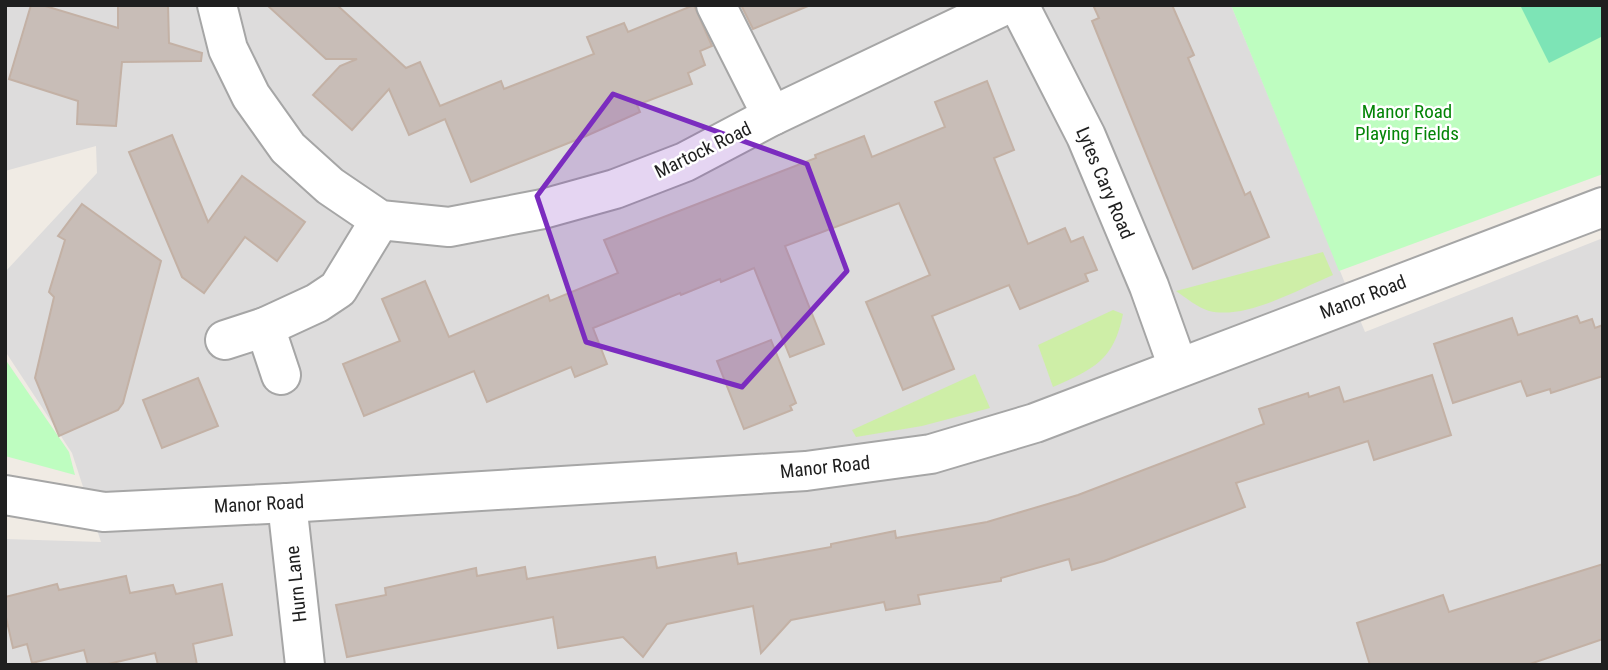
<svg xmlns="http://www.w3.org/2000/svg" width="1608" height="670" viewBox="0 0 1608 670" font-family="'Roboto Condensed',sans-serif">
	<style>
		.residential { fill: #dddcdc }
		.grass { fill: #ceeea7 }
		.park { fill: #befdc0 }
		.pitch { fill: #7de4b6 }
		.building { fill: #c8bdb7; stroke: #c3b1a5; stroke-width: 2 }
		.lines { fill: none; stroke-linecap: round; stroke-linejoin: round }
		.street-casing { stroke: #a6a6a6; stroke-width: 42 }
		.street { stroke: #fff; stroke-width: 38 }
		.marked { fill: #7b2cbf; fill-opacity: 0.2; stroke: #7b2cbf; stroke-width: 5; stroke-linejoin: round }
		.labels { text-anchor: middle; dominant-baseline: central; stroke-width: 5; stroke-linejoin: round; paint-order: stroke }
		.park-label { font-size: 19px; fill: #048507; stroke: #fff }
		.street-label { font-size: 19px; fill: #1f1f1f; stroke: #fff }
	</style>
	<rect width="100%" height="100%" fill="#f0ebe4"/>
	<path class="residential" d="M5,5H1231L1365,332L1603,238V665H5V539L101,542L72,453L5,351V272L97,173L96,146L5,171Z"/>
	<g class="grass">
		<path d="M1323,252L1333,275C1299,289 1246,320 1209,311C1197,307 1186,298 1176,291Z"/>
		<path d="M1113,310L1123,314C1114,360 1094,369 1053,387L1038,345Z"/>
		<path d="M975,374L990,408L922,426L856,437L852,430Z"/>
	</g>
	<g class="park">
		<path d="M1231,5H1603V174L1339,271Z"/>
		<path d="M5,359L69,452L75,475L5,456Z"/>
	</g>
	<path class="pitch" d="M1520,5H1603V36L1549,63Z"/>
	<g class="building">
		<path d="M31,5H42L118,28V5H168L169,43L202,53L201,61L122,62L116,126L77,124L78,101L9,79Z"/>
		<path d="M267,5H337L406,68L420,62L440,106L501,81L504,89L594,54L587,37L624,23L628,32L694,5L712,46L700,51L705,65L688,73L692,84L637,105L640,112L586,136L471,182L445,119L409,135L389,89L352,130L313,95L340,66L357,59H326Z"/>
		<path d="M741,5H808V6L753,29Z"/>
		<path d="M1093,5H1172L1194,55L1188,58L1245,195L1250,192L1269,237L1193,269L1092,21L1099,18Z"/>
		<path d="M987,81L1014,150L994,158L1028,244L1065,228L1071,242L1083,237L1097,270L1085,274L1088,281L1020,309L1009,285L932,316L954,369L903,390L866,302L930,275L899,203L785,246L824,344L790,357L754,268L721,282L720,279L681,295L680,293L593,328L607,364L575,377L571,367L487,402L474,371L364,416L343,364L400,341L382,299L425,281L449,337L548,295L550,301L618,273L604,240L816,158L815,155L864,136L872,157L945,127L935,102Z"/>
		<path d="M172,135L208,222L242,176L305,222L277,261L245,237L204,293L182,277L129,152Z"/>
		<path d="M82,204L161,261L123,403L118,410L59,436L35,378L54,297L49,292L65,240L58,236Z"/>
		<path d="M1577,316L1580,323L1592,319L1595,328L1603,325V376L1551,393L1550,389L1527,396L1521,381L1453,403L1434,344L1512,318L1518,335Z"/>
		<path d="M771,340L796,403L790,406L792,410L744,429L717,361Z"/>
		<path d="M1432,375L1451,435L1374,460L1368,441L1236,483L1245,507L1104,561L1072,570L1069,559L1001,578V581L918,595L920,604L886,610L884,602L791,620L761,653L753,606L667,624L643,657L623,637L558,648L553,617L347,657L336,605L386,595L385,588L476,568L477,576L525,567L527,579L655,557L657,568L736,553L738,564L831,547V544L895,531L896,538L987,522L1078,495L1264,424L1259,409L1308,393L1309,397L1339,387L1344,402Z"/>
		<path d="M198,378L218,426L162,448L143,400Z"/>
		<path d="M1603,564V639L1527,665H1370L1357,623L1443,595L1449,612Z"/>
		<path d="M126,576L130,593L173,585L176,594L222,584L232,635L193,644L197,665H158L155,653L104,665H88L84,650L32,663L27,644L13,648L5,613V597L57,584L59,590Z"/>
	</g>
	<g class="lines">
		<defs>
			<g id="street">
				<path d="M217,5L228,49L251,96L288,148L330,186L380,220L449,227L543,209L615,189L685,162L772,116L1005,5"/>
				<path d="M716,5L772,116"/>
				<path d="M1019,5L1086,136L1149,286L1178,367"/>
				<path d="M265,327L281,375"/>
				<path d="M225,340L265,327L317,303L338,289L380,220"/>
				<path d="M5,495L104,512L287,503L806,471L931,454L1035,423L1603,207"/>
				<path d="M287,503L305,665"/>
			</g>
		</defs>
		<use href="#street" class="street-casing"/>
		<use href="#street" class="street"/>
	</g>
	<path class="marked" d="M613,94L807,164L847,271L742,387L586,342L537,196Z"/>
	<g class="labels">
		<g class="park-label">
			<text x="1407" y="111">Manor Road<tspan x="1407" dy="22">Playing Fields</tspan></text>
		</g>
		<g class="street-label">
			<text transform="translate(703 150) rotate(-26)">Martock Road</text>
			<text transform="translate(1105 183) rotate(67)">Lytes Cary Road</text>
			<text transform="translate(1363 297) rotate(-21)">Manor Road</text>
			<text transform="translate(825 467) rotate(-6)">Manor Road</text>
			<text transform="translate(259 504) rotate(-3)">Manor Road</text>
			<text transform="translate(296 584) rotate(-96)">Hurn Lane</text>
		</g>
	</g>
	<rect width="1608" height="670" fill="none" stroke="#1f1f1f" stroke-width="14"/>
</svg>
